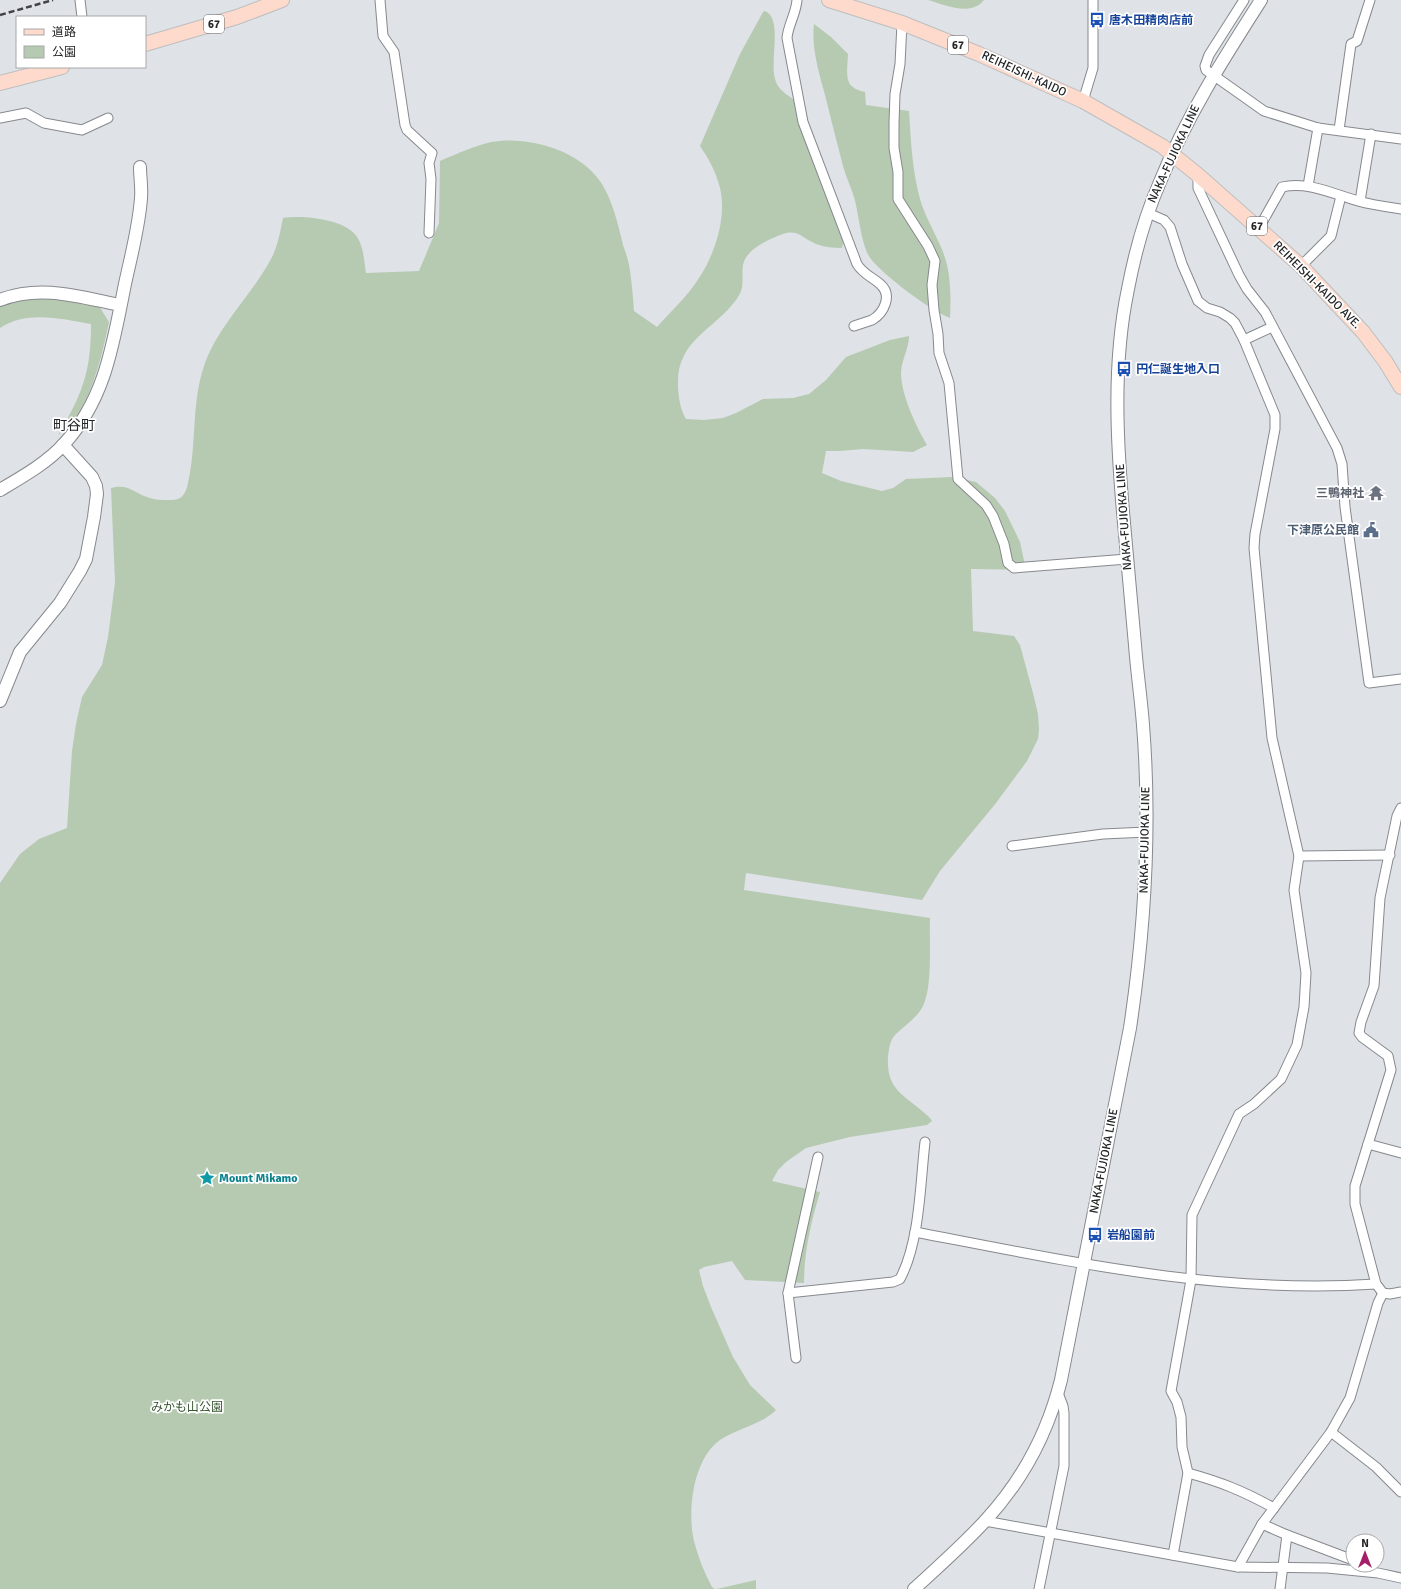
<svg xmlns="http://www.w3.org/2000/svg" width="1401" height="1589" viewBox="0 0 1401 1589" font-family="Signika,'Noto Sans JP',sans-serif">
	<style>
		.green { fill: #b6cab1 }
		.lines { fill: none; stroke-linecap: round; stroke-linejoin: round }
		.street-casing { stroke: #86898d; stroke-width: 11 }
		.secondary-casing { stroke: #86898d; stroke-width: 14 }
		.primary-casing { stroke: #bdbebe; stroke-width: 16 }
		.street { stroke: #fff; stroke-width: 9 }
		.secondary { stroke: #fff; stroke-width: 12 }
		.primary { stroke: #fedacc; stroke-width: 14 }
		.rail { stroke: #424346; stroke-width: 2.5; stroke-dasharray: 6 3; stroke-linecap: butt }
		.labels { text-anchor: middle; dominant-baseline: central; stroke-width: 3.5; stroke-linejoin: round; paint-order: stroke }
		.shield { fill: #fff; stroke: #666668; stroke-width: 1 }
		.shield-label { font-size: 11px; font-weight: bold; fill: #242527 }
		.transit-label { font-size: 12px; font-weight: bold; fill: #164399; stroke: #fff; text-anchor: start }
		.street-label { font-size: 12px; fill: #242527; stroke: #fff }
		.worship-label { font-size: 12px; font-weight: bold; fill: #5b616d; stroke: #fff; text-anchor: end }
		.service-label { font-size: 12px; font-weight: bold; fill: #4e5e75; stroke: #fff; text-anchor: end }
		.culture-label { font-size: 12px; font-weight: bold; fill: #0d838f; stroke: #fff; text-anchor: start }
		.park-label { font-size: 12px; fill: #35542d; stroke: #fff }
		.quarter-label { font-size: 14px; fill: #242527; stroke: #fff }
	</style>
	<rect width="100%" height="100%" fill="#dfe2e7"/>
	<g class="green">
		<path d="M928,0H984C970,17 946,5 928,0Z"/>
		<path d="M765,11C784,19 768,63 776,82C779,91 791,97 798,103C803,122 806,141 812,159C819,181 830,200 838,221C841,229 845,240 842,248C833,248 825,247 816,244C802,238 798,229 783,234C769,239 746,249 743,265C741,279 746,287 736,300C714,330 677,340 678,384C678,395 680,409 686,419L704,420L723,418L736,413L763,399L793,398L809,394L826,380L846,357L890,340L909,336C909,348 902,359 901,372C901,395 916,426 927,445L913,452L863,449L840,451H826L822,473L841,481L882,491L893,488L906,479L952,477L976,482L995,498L1005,511L1020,542L1026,570L971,569L973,631L1014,636L1020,645L1033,693L1038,714L1039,729L1038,739L1027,761L996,803L940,871L922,900L746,873L744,890L930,918C929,941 933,985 923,1006C917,1018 905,1025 896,1034C890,1040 889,1048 888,1057C886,1093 908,1096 930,1118L932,1121L927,1125L850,1137L806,1148L786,1162L778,1170L772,1181L820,1192C811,1222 804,1252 804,1283L745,1280L732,1261L704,1267L699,1270L703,1286L711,1307L733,1357L750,1385L776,1410C761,1425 738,1428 720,1440C693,1459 687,1511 694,1541C698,1557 704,1572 712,1587L715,1589L721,1588L756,1580V1589H0V883L20,854L39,839L67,828L72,751L76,724L82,697L102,665L108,637L115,582L111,488C129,483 135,494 150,498C156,500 162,500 168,500C172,500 176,500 180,498C185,495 187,488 188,483C197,445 191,404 204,366C217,327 252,295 271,259C278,246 280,232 283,218C302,215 346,219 357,237C364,247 364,262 366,273L419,271L439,223L440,161C456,154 474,146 491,142C529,135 582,151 602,184C613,202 618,224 623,245C626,253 629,262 630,271C632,284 633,298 634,311L657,327C671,311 688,296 699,278C715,254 727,217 720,188C716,172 709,159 700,146L740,54L763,12Z"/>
		<path d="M814,24L831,37L848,54C848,63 844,82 853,87C856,90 861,91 865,92L866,105L909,111C911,141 912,170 920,199C925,217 936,234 943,252C951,272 951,296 950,318C931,311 883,275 871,259C861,246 859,214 854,197C851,187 846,177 843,166C837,143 831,119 825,95C819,73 811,47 814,24Z"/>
		<path d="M28,298H60L99,306L109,322C102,356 89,415 58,435C82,395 91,372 91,324C62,319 27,310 0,328V306L9,302Z"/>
	</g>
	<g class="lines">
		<defs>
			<g id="street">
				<path d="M80,0L82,17"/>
				<path d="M380,0L383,36L394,52L405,125L407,130L432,153L429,163L431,179L429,233"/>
				<path d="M797,0C796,14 788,25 787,38L803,122L857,264C863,274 872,277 880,284C893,295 884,313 872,320C866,322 860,324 854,326"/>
				<path d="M1244,0L1209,55L1205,66L1206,70L1264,111L1318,128L1401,139"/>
				<path d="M902,23L900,64L895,94L894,123V148L898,172V199L928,246L935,261L932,285L934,310L938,334L939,353L949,383L958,479L986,505L993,516L1004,544L1008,563L1014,568L1127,559"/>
				<path d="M1083,101L1093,68V0"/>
				<path d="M0,118L26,113L44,123L82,130L108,118"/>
				<path d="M1339,130L1351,44L1357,41L1370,0"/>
				<path d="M1198,175V188L1239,275L1247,289L1265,312L1337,448L1342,464L1345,507L1369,683L1401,679"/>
				<path d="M1308,186L1318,128"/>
				<path d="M1360,201L1371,134"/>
				<path d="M1148,213L1164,220L1170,227L1182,264L1198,301L1207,308L1220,312L1230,318L1235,323L1244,340L1275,415V429L1255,534L1254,548L1272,738L1299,856L1294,890L1306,973L1304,1007L1297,1045L1281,1079L1254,1104L1239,1114L1192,1215L1191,1280L1171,1391L1177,1402L1181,1417L1182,1447L1188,1473L1173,1555"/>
				<path d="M1259,228L1282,187C1308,181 1333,194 1358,201C1372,205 1387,207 1401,209"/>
				<path d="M1301,266L1331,236L1341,196"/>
				<path d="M1244,340L1272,327"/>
				<path d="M1401,808L1397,816L1380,898L1374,986L1361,1022L1359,1033L1362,1037L1388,1056L1391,1070L1355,1186V1204L1376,1284L1383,1293L1390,1294L1401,1292"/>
				<path d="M1012,846L1103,834L1147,832"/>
				<path d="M1299,856L1390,855"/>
				<path d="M1368,1144L1401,1153"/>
				<path d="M915,1232C1067,1261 1221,1295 1376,1284"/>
				<path d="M788,1293L893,1282L900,1279C920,1241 920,1185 925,1142"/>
				<path d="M796,1358L788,1293L818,1157"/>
				<path d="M1331,1432L1376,1467L1401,1492"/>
				<path d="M1188,1473C1221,1482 1243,1491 1274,1508"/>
				<path d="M985,1521L1238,1567L1327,1568L1378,1573L1401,1578"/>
				<path d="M1262,1524L1287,1535L1353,1560"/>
				<path d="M1238,1567L1262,1524L1331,1432L1350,1398L1378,1303L1383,1293"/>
				<path d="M1039,1589L1064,1466V1413L1063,1406L1058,1393"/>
				<path d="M1280,1589L1287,1535"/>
			</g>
			<g id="secondary">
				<path d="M0,300C40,284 80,297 120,305"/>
				<path d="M0,490C22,477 47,463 64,444C106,398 113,343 125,284C131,256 139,227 141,198C142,188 140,177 140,167"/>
				<path d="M0,701L20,652L60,603L80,571L86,559L94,517L97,494L96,486L92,477L63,445"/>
				<path d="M914,1589C938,1567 963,1545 985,1521C1022,1481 1048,1432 1061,1380L1130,1028C1145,928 1151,826 1143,725C1141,698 1137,672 1135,645C1131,604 1128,564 1124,523C1117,446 1112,365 1128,289C1135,252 1145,216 1160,182C1186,117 1224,58 1261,0"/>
			</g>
			<g id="primary">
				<path d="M829,0L902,23L979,54L1083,101L1162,146L1198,175L1301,266L1363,332L1385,361L1401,387"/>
				<path d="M145,44L237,17L282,0"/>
				<path d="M0,83L62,67"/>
			</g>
		</defs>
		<use href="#street" class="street-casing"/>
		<use href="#secondary" class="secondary-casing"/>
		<use href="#primary" class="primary-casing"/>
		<use href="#street" class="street"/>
		<use href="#secondary" class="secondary"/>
		<use href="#primary" class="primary"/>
		<path class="rail" d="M0,15L53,0"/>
	</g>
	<defs>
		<symbol id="bus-bare" viewBox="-9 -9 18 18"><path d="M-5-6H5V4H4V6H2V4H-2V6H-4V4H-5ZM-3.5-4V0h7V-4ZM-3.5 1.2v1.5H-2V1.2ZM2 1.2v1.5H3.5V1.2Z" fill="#1a4fb4" stroke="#fff" stroke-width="2.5" paint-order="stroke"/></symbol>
		<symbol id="temple-bare" viewBox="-9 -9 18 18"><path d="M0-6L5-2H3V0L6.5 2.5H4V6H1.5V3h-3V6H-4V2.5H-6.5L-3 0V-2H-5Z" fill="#6b7280" stroke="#fff" stroke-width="2.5" paint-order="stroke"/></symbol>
		<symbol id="civic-bare" viewBox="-9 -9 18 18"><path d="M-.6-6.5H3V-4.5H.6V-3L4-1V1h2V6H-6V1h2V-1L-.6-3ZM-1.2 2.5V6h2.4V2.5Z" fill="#5c6f8a" stroke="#fff" stroke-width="2.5" paint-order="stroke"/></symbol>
		<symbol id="sight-bare" viewBox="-9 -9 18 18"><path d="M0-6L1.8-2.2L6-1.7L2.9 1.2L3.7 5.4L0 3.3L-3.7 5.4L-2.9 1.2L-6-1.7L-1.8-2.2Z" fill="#0f9aa8" stroke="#fff" stroke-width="2.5" paint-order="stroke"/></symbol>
	</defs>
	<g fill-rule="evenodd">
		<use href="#bus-bare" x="1086" y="9" width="22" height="22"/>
		<use href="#bus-bare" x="1113" y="358" width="22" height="22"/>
		<use href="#temple-bare" x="1365" y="482" width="22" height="22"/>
		<use href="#civic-bare" x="1360" y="519" width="22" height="22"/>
		<use href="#sight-bare" x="196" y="1167" width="22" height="22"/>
		<use href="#bus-bare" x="1084" y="1224" width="22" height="22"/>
	</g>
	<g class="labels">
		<g class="shield">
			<rect x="204" y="15" width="20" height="18" rx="3"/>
			<rect x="948" y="36" width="20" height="18" rx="3"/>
			<rect x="1247" y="217" width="20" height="18" rx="3"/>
		</g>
		<g class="shield-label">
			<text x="214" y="24">67</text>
			<text x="958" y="45">67</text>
			<text x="1257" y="226">67</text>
		</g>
		<g class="transit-label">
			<text x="1109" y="20">唐木田精肉店前</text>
			<text x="1136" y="369">円仁誕生地入口</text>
			<text x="1107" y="1235">岩船園前</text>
		</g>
		<g class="street-label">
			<text transform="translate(1024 74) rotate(25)">REIHEISHI-KAIDO</text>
			<text transform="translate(1174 154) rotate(-65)">NAKA-FUJIOKA LINE</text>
			<text transform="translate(1317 285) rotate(45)">REIHEISHI-KAIDO AVE.</text>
			<text transform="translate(1124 517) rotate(-94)">NAKA-FUJIOKA LINE</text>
			<text transform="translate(1145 840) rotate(-89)">NAKA-FUJIOKA LINE</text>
			<text transform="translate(1104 1161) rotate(-79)">NAKA-FUJIOKA LINE</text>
		</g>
		<g class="worship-label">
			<text x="1364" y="493">三鴨神社</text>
		</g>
		<g class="service-label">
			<text x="1359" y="530">下津原公民館</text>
		</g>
		<g class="culture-label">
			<text x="219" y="1178">Mount Mikamo</text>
		</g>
		<g class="park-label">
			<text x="187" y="1407">みかも山公園</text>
		</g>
		<g class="quarter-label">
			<text x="74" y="425">町谷町</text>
		</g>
	</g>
	<rect x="16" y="16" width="130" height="52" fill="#ffffff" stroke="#a7a8a9"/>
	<rect x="24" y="29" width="20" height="6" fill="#fedacc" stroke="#a7a8a9"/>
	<text x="52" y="36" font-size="12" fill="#242527">道路</text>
	<rect x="24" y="46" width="20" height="12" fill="#b6cab1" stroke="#a7a8a9"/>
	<text x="52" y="56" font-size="12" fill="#242527">公園</text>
	<g transform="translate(1365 1553)"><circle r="19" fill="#ffffff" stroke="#a7a8a9"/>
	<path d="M0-3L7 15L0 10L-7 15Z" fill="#a51e68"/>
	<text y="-6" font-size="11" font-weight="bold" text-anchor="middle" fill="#242527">N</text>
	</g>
</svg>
